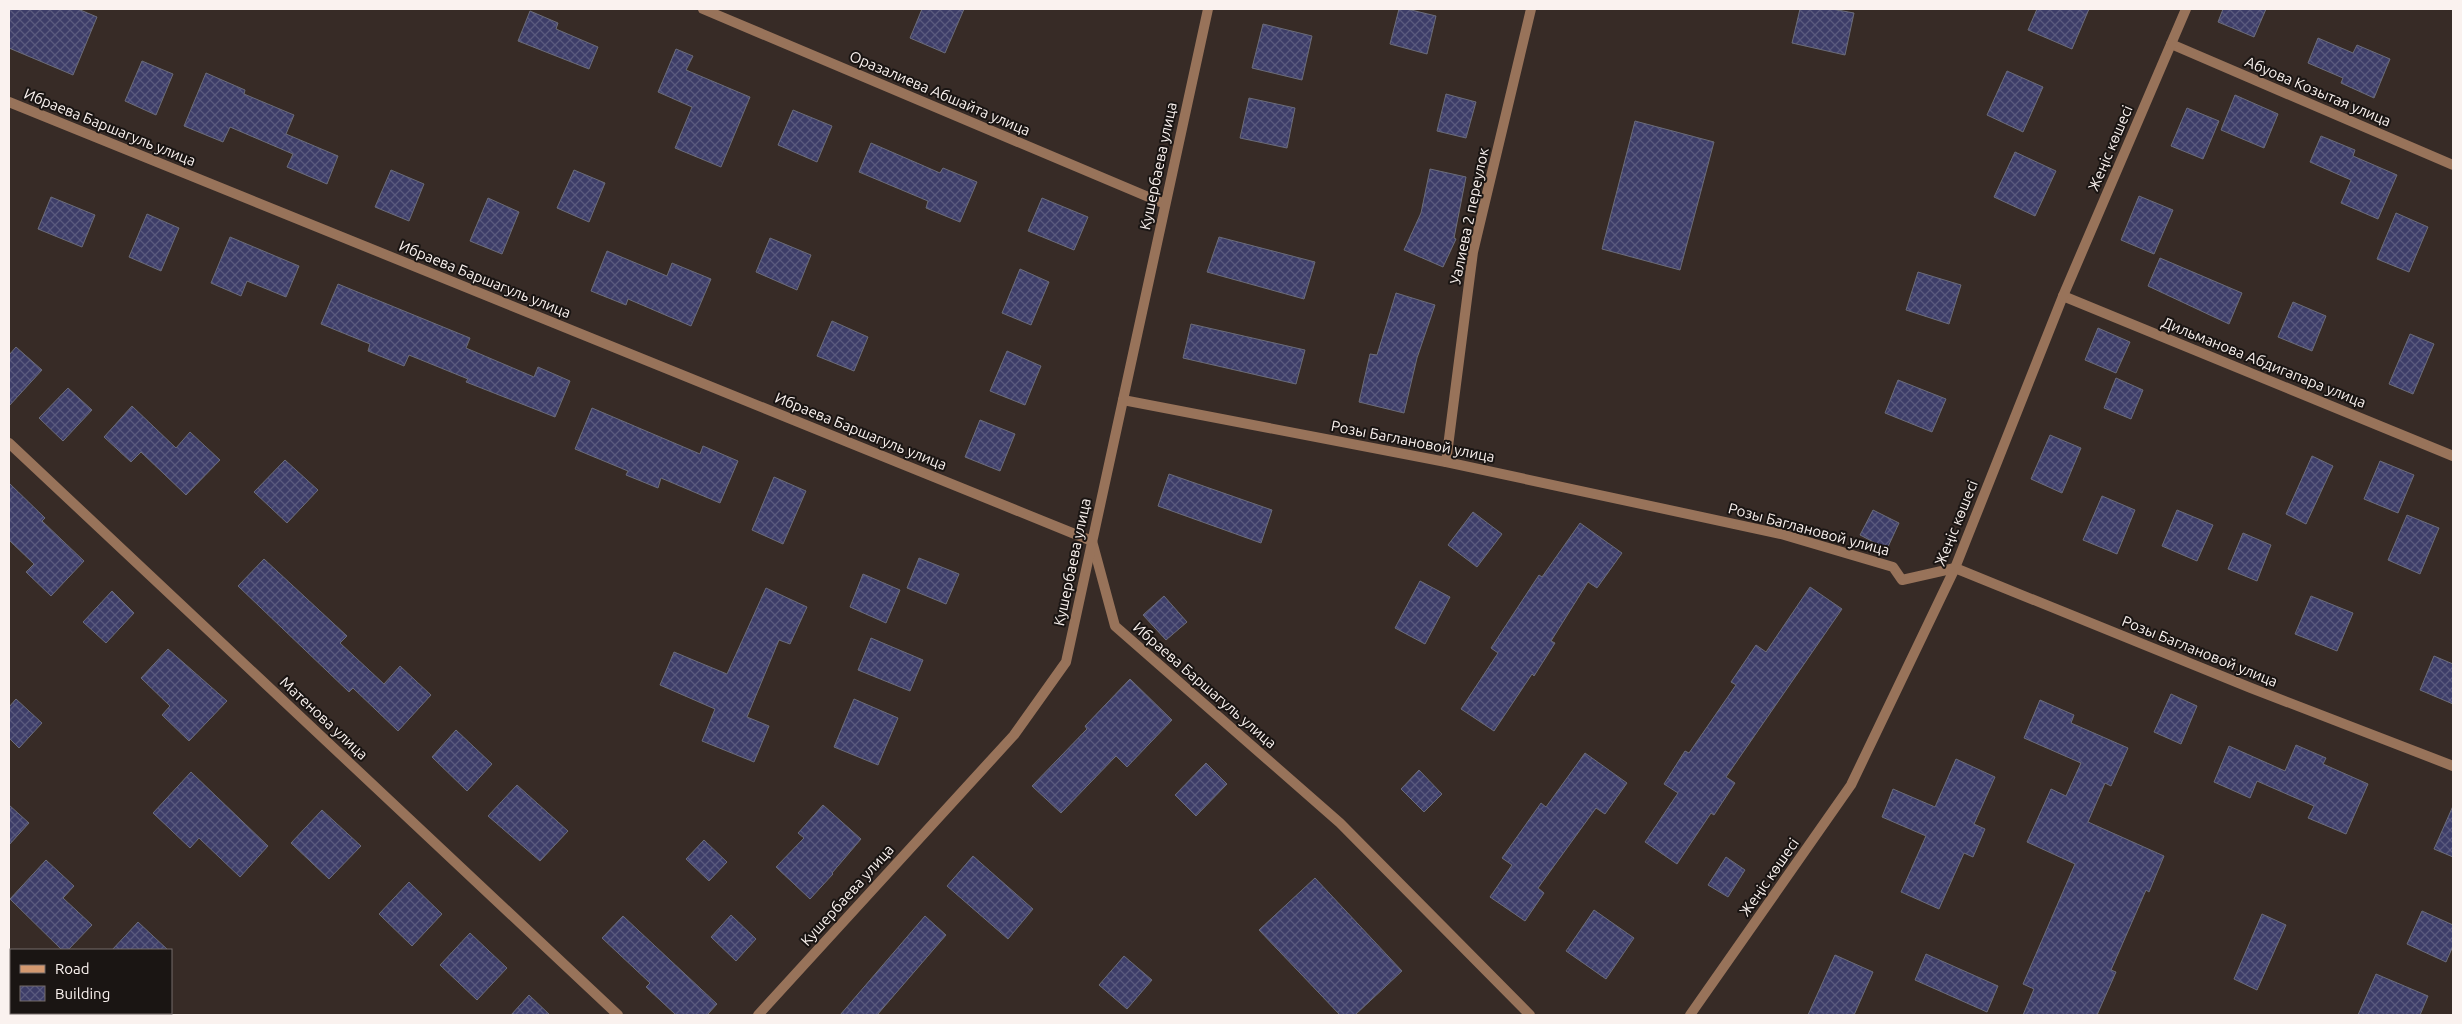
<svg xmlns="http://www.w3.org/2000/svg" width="2462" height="1024" viewBox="0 0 2462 1024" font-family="Ubuntu,sans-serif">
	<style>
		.building { fill: url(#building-cross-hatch); stroke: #6b6c79 }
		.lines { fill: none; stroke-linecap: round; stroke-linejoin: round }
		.street { stroke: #98735a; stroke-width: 10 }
		.secondary { stroke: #d49970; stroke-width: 10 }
		.labels { text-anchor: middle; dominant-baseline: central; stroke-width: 4; stroke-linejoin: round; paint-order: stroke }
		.street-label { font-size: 15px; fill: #faf2ef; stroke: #1a1513 }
	</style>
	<defs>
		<pattern id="building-cross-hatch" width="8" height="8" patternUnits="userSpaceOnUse" patternTransform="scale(1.25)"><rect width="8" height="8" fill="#3d3d68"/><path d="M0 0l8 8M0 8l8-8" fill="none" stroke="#5a5a7e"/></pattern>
	</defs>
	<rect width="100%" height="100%" fill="#372b26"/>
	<g class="building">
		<path d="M9,9H78L97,17L73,75L9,48Z"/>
		<path d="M922,9H964L945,53L910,38Z"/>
		<path d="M1399,9H1407L1436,16L1427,54L1390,44Z"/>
		<path d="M1800,9H1832L1854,13L1845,55L1792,43Z"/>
		<path d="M2037,9H2089L2072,49L2028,30Z"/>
		<path d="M2223,9H2266L2254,37L2218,22Z"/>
		<path d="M530,11L558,23L556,29L598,47L589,69L518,41Z"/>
		<path d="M1263,24L1312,36L1302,80L1252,68Z"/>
		<path d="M2318,38L2353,53L2357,45L2390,59L2374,98L2341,83L2343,78L2308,63Z"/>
		<path d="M676,49L693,56L686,70L750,97L721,167L675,148L692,107L658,92Z"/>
		<path d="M142,61L173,74L156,115L125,101Z"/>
		<path d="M2007,71L2043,87L2023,132L1987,115Z"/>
		<path d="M206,73L245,90L244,94L294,115L286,134L338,156L327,184L287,167L293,154L230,127L223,142L184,126Z"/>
		<path d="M1446,94L1476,102L1466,138L1437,131Z"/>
		<path d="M2235,95L2278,114L2264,148L2221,130Z"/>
		<path d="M1249,98L1295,108L1287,148L1240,138Z"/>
		<path d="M2187,108L2219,121L2203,159L2171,146Z"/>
		<path d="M793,110L832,126L817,162L778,145Z"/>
		<path d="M1635,121L1714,142L1680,270L1602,249Z"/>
		<path d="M2321,136L2355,150L2353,156L2397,175L2378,219L2341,203L2351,180L2310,162Z"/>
		<path d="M871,143L940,173L943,168L977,182L960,222L926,208L928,201L859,172Z"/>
		<path d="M2015,152L2056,171L2035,216L1994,197Z"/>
		<path d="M1430,169L1466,177L1454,238L1456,239L1443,267L1404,250L1421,213Z"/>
		<path d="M391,170L424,184L409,221L375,207Z"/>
		<path d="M574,170L605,183L589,222L557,208Z"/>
		<path d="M2139,196L2173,210L2154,254L2121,240Z"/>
		<path d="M51,197L95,215L82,247L38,229Z"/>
		<path d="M488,198L519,212L502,254L470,241Z"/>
		<path d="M1042,198L1088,217L1074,250L1028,231Z"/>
		<path d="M2396,213L2428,227L2409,272L2377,259Z"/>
		<path d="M147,214L179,228L161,271L129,257Z"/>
		<path d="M230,237L299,266L286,297L247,281L241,296L211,283Z"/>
		<path d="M1219,237L1315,262L1304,299L1207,272Z"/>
		<path d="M770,238L811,255L797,290L756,272Z"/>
		<path d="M607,251L667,276L672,263L711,279L691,326L628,299L626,305L591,291Z"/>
		<path d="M2160,258L2242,293L2229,324L2148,286Z"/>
		<path d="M1020,269L1049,282L1031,325L1002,313Z"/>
		<path d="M1918,272L1961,285L1949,324L1906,310Z"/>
		<path d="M338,284L470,338L466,348L534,377L538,367L570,381L555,417L466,382L468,379L409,355L404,366L368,351L370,344L321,324Z"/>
		<path d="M1396,293L1435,305L1417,358L1404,413L1359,402L1370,354L1377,355Z"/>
		<path d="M2293,302L2326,316L2312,351L2278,337Z"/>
		<path d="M832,321L868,337L854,371L817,356Z"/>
		<path d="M1191,324L1305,350L1296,384L1183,358Z"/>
		<path d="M2098,328L2130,342L2116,373L2085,360Z"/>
		<path d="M2410,334L2434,344L2413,394L2389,384Z"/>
		<path d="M16,347L42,370L9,406V355Z"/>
		<path d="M1007,351L1041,366L1025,405L990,391Z"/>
		<path d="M2116,378L2143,390L2131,419L2104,408Z"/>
		<path d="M1898,380L1946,399L1932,432L1885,413Z"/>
		<path d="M68,388L92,410L63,441L39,418Z"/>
		<path d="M132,406L176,448L190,432L220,460L186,495L141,452L131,462L104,437Z"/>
		<path d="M592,408L700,454L703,446L738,461L720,503L661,478L658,488L626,475L628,471L575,449Z"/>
		<path d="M980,420L1015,434L1000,471L965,457Z"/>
		<path d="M2050,435L2081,448L2062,493L2031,479Z"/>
		<path d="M2312,456L2333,466L2306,524L2286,514Z"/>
		<path d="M285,460L318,490L287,523L254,492Z"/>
		<path d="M2380,461L2414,475L2398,513L2364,499Z"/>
		<path d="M1169,474L1272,510L1261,543L1158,506Z"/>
		<path d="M774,477L806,491L783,544L752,530Z"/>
		<path d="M9,483L45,518L42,521L84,561L51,596L26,572L34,564L9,540Z"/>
		<path d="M2102,496L2135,510L2117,554L2083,540Z"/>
		<path d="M1873,510L1899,523L1887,549L1860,535Z"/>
		<path d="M2177,510L2213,525L2197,561L2162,546Z"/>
		<path d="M1473,512L1502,534L1477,567L1448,545Z"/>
		<path d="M2407,515L2439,528L2420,574L2388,560Z"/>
		<path d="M1580,523L1622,553L1597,588L1588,582L1551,641L1555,643L1534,676L1532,674L1494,731L1461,709L1498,653L1491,648L1512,616L1539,575L1542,577Z"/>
		<path d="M2243,533L2271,545L2257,581L2228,569Z"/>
		<path d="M919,558L959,574L946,604L907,588Z"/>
		<path d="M264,559L347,636L340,643L384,684L400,666L431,695L398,731L353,688L349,692L238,586Z"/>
		<path d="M863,574L900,590L886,623L850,607Z"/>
		<path d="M1420,581L1450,597L1425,644L1395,628Z"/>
		<path d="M1810,587L1842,609L1726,777L1735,783L1714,815L1711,813L1677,864L1645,842L1678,793L1664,784L1685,751L1689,753L1736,685L1731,682L1756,645L1766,652Z"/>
		<path d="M766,588L807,607L790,644L779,640L747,717L769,726L754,762L702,741L715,709L660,685L674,652L727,674Z"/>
		<path d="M112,591L134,613L106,643L83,622Z"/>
		<path d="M1164,596L1187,622L1166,640L1143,615Z"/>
		<path d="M2311,596L2353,613L2337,651L2295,634Z"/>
		<path d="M871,638L923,660L910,691L858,670Z"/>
		<path d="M168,649L227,701L189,741L162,715L170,706L141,678Z"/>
		<path d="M2434,656L2453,664V704L2420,690Z"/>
		<path d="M1130,679L1172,720L1127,767L1116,756L1061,813L1032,786L1087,729L1085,726Z"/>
		<path d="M2171,694L2197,706L2181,744L2154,732Z"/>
		<path d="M16,699L42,723L19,748L9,738V707Z"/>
		<path d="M854,699L898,718L878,765L834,747Z"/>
		<path d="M2040,700L2074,715L2071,723L2128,748L2111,786L2105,783L2088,822L2164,856L2149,892L2146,890L2111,970L2116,972L2097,1015H2023L2034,989L2023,984L2075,864L2027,842L2051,789L2066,796L2081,763L2024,738Z"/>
		<path d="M456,730L492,764L467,791L432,757Z"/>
		<path d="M2296,745L2326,758L2323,764L2368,784L2346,834L2308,818L2314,806L2257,781L2250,798L2214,782L2229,746L2285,771Z"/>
		<path d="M1585,753L1627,783L1605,814L1596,808L1538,888L1544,893L1525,921L1490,897L1512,865L1502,858L1541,803L1546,807Z"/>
		<path d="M1956,759L1995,777L1974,824L1985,829L1973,857L1964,853L1939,909L1901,892L1926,836L1882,817L1893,789L1935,807Z"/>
		<path d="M1206,763L1227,784L1196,816L1175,795Z"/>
		<path d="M1419,770L1442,794L1424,812L1401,789Z"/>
		<path d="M191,772L268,846L240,877L199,838L190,848L153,813Z"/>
		<path d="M517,785L568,831L540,861L488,816Z"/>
		<path d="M9,805L29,823L9,845Z"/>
		<path d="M823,805L861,839L832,873L833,874L810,899L776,867L804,838L798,833Z"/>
		<path d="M2453,806V857L2434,849Z"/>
		<path d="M322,810L361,846L329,879L291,843Z"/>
		<path d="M704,840L727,862L709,881L686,859Z"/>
		<path d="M973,856L1033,909L1008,939L947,886Z"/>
		<path d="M1726,857L1745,870L1728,897L1708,885Z"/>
		<path d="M46,860L74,886L63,898L92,925L68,950H62L10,899Z"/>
		<path d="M1315,878L1402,971L1355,1015H1340L1259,930Z"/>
		<path d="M409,882L442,914L412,946L379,914Z"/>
		<path d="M1594,910L1634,938L1606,979L1566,951Z"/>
		<path d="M2422,911L2453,925V946L2446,962L2407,944Z"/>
		<path d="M2262,914L2286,925L2257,990L2234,979Z"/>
		<path d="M731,915L756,939L736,961L711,937Z"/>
		<path d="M623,916L717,1004L707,1015H676L646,987L650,983L602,938Z"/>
		<path d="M925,916L946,935L877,1015H840Z"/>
		<path d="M138,922L168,950H112Z"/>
		<path d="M470,933L507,968L477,1000L440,965Z"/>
		<path d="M1926,954L1998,986L1987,1012L1915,980Z"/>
		<path d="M1835,955L1873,972L1854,1015H1808Z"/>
		<path d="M1124,956L1152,980L1127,1009L1099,985Z"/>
		<path d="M2376,974L2428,996L2420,1015H2358Z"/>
		<path d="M529,995L550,1015H511Z"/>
	</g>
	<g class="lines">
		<g class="street">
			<path d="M703,9L1165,204"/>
			<path d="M2171,44L2453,165"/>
			<path d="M9,102L1092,541L1115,626L1340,823L1530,1015"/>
			<path d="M2063,296L2453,456"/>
			<path d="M1123,400L1446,462L1781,534L1893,567L1902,580L1955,568L2251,688L2453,766"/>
			<path d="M9,443L618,1015"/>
			<path d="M1446,462L1473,252L1531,9"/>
			<path d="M758,1015L1014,735L1066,662L1208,9"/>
			<path d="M1690,1015L1851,785L1955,568L2063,296L2186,9"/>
		</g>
		<g class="secondary">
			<path d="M9,1000L11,1003"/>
			<path d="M22,1013L25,1015"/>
		</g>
	</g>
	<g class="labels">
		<g class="street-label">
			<text transform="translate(2318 91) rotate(23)">Абуова Козытая улица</text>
			<text transform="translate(940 93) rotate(23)">Оразалиева Абшайта улица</text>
			<text transform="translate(110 127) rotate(22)">Ибраева Баршагуль улица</text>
			<text transform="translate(2110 148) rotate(-67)">Жеңіс көшесі</text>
			<text transform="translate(1158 166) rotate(-78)">Кушербаева улица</text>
			<text transform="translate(1469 216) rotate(-78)">Уалиева 2 переулок</text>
			<text transform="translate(485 279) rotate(22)">Ибраева Баршагуль улица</text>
			<text transform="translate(2264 362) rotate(22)">Дильманова Абдигапара улица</text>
			<text transform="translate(861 431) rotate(22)">Ибраева Баршагуль улица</text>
			<text transform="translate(1413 441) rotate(11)">Розы Баглановой улица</text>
			<text transform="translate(1956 523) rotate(-68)">Жеңіс көшесі</text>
			<text transform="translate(1809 529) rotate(15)">Розы Баглановой улица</text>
			<text transform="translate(1072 562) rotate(-78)">Кушербаева улица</text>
			<text transform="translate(2200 651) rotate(22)">Розы Баглановой улица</text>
			<text transform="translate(1205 685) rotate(41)">Ибраева Баршагуль улица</text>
			<text transform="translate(324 718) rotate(43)">Матенова улица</text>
			<text transform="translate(1769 877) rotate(-55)">Жеңіс көшесі</text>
			<text transform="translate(847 895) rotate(-48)">Кушербаева улица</text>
		</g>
	</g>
	<rect width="2462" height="1024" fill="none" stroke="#faf2ef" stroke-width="20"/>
	<rect x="10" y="949" width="162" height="65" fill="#1a1513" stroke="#746d6b"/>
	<rect x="20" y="965" width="25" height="8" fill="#d49970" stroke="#746d6b"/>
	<text x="55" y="974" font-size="15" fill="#faf2ef">Road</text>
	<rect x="20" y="986" width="25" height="15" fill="url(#building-cross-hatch)" stroke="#746d6b"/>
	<text x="55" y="999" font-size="15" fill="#faf2ef">Building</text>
</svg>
